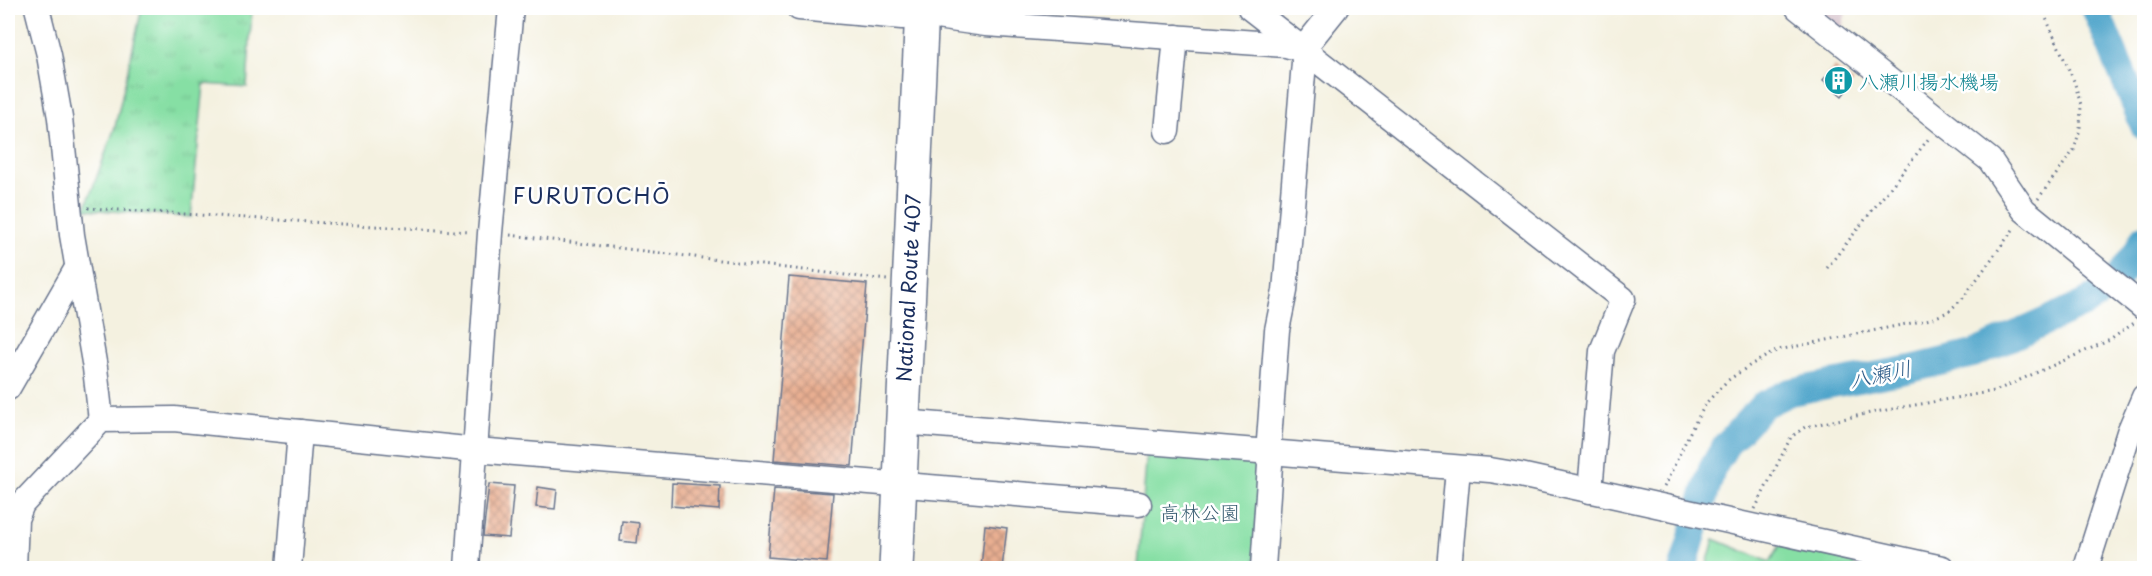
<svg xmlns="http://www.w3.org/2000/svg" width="2152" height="576" viewBox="0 0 2152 576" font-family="'Playpen Sans','Klee One',sans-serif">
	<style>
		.industrial { fill: #d2bdc6 }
		.grass { fill: url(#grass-tufts); stroke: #508781; stroke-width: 1.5 }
		.park { fill: #86dfa4; stroke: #508781; stroke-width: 1.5 }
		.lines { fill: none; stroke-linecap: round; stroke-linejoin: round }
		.river { stroke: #4fa5cb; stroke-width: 28 }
		.building { fill: url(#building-cross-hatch) }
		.minor-casing { stroke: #67738c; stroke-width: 27 }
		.highway-casing { stroke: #67738c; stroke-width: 36 }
		.path { stroke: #67738c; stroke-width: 3; stroke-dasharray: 1.5 4.5; stroke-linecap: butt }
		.minor { stroke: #fff; stroke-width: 24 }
		.highway { stroke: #fff; stroke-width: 33 }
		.labels { text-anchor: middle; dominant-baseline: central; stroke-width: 5; stroke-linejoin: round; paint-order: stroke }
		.culture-label { font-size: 20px; fill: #0d838f; stroke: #fff; text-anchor: start }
		.street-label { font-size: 20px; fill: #1b2f5e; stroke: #fff }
		.park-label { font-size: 20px; fill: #365b70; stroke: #fff }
		.water-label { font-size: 21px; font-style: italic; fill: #305e8a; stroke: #fff }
		.quarter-label { font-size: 22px; letter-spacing: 1.5px; fill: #1b2f5e; stroke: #fff }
	</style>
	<defs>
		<pattern id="grass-tufts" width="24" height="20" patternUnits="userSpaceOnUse" patternTransform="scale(1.5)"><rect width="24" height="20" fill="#86dfa4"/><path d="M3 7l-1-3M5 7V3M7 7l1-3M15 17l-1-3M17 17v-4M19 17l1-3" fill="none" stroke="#73c090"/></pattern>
		<pattern id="building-cross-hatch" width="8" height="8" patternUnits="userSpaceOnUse" patternTransform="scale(1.5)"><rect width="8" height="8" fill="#e9af91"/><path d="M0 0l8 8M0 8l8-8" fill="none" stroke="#bc8f7a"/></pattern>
	</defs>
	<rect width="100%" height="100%" fill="#fff"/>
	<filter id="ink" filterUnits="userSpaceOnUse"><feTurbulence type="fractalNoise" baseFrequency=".0167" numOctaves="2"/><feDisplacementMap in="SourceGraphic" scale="12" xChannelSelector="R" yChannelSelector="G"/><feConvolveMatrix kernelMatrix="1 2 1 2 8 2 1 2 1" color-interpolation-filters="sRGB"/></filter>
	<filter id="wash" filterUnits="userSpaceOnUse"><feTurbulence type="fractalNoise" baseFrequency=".008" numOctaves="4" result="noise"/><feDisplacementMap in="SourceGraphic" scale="24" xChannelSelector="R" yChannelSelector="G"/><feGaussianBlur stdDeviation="1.35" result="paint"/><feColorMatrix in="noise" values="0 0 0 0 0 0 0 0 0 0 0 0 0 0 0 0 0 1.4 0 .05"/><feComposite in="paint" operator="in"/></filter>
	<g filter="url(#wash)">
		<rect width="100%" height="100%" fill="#f4f1e0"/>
		<path class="industrial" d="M1811,8H1847L1841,32Z"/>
		<path class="grass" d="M142,8H252L247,87L204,84L191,217L85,209L115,127Z"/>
		<g class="park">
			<path d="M1147,449L1259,460L1255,568H1138Z"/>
			<path d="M1714,539L1770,562L1782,542L1857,559L1853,568H1706Z"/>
		</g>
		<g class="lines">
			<g class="river">
				<path d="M2095,8L2144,126"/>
				<path d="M1683,568L1712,469L1726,445L1763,405L1790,392L1911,369L1973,354L2086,303L2112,286L2137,252L2144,238"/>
			</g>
		</g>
		<g id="blocks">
			<g class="building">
				<path d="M1834,67L1853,82L1842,96L1823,80Z"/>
				<path d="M789,277L867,284L852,466L774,460Z"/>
				<path d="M672,483L720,486L719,510L671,506Z"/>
				<path d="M489,484L514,486L509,538L483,536Z"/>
				<path d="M538,487L557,490L555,509L536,507Z"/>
				<path d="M774,489L833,493L827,562L768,557Z"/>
				<path d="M622,521L639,523L637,543L620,541Z"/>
				<path d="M985,525L1007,528L1002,568H981Z"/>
			</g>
		</g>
	</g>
	<g filter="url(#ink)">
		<use href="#blocks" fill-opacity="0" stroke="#67738c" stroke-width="1.5"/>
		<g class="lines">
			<defs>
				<g id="minor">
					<path d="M37,8L49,55L60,118L72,235L95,368L101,420"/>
					<path d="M799,8L902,17L922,15L986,24L1286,45L1300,49"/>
					<path d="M1250,8L1623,299L1602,351L1590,491"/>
					<path d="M1798,8L1990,160L2024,210L2144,308"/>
					<path d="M1167,131L1176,37"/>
					<path d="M8,388L77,268"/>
					<path d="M902,422L1490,470L1520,475L1942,568"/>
					<path d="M14,568L16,519L22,504L101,420L174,419L476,450L1139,504"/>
					<path d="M289,568L300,432"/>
					<path d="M467,568L490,233L511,8"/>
					<path d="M1263,568L1270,465L1268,454L1277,330L1285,291L1304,62L1303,49L1336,8"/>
					<path d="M1449,568L1458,469"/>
					<path d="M2086,568L2129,432L2144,397"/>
				</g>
				<path id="highway" d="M896,568L922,8"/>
			</defs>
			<use href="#minor" class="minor-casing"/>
			<use href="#highway" class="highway-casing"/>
			<g class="path">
				<path d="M2038,199L2074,150L2080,129L2081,105L2074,81L2045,16L2044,8"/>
				<path d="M88,208L470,232"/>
				<path d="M510,235L887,280"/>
				<path d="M1827,268L1930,137"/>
				<path d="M1664,487L1692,428L1707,402L1727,381L1752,364L1778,350L1931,319L1948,312L1963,298L2015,227"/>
				<path d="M1755,509L1791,437L1805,427L1875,412L1995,391L2110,340L2134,323"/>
			</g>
			<use href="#minor" class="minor"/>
			<use href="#highway" class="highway"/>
		</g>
	</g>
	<defs>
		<symbol id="building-disc" viewBox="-11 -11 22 22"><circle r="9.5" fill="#0f9aa8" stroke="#fff"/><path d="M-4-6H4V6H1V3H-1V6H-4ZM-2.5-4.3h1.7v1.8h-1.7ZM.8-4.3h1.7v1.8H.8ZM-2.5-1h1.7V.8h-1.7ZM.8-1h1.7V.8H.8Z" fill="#fff"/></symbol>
	</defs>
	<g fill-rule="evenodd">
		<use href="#building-disc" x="1822" y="64" width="33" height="33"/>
	</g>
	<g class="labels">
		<g class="culture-label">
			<text x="1859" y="81">八瀬川揚水機場</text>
		</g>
		<g class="street-label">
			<text transform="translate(908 288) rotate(-87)">National Route 407</text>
		</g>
		<g class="park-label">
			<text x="1200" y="512">高林公園</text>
		</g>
		<g class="water-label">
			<text transform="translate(1880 373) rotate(-12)">八瀬川</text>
		</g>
		<g class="quarter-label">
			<text x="592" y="194">FURUTOCHŌ</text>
		</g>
	</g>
	<rect width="2152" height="576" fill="none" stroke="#fff" stroke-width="30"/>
</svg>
